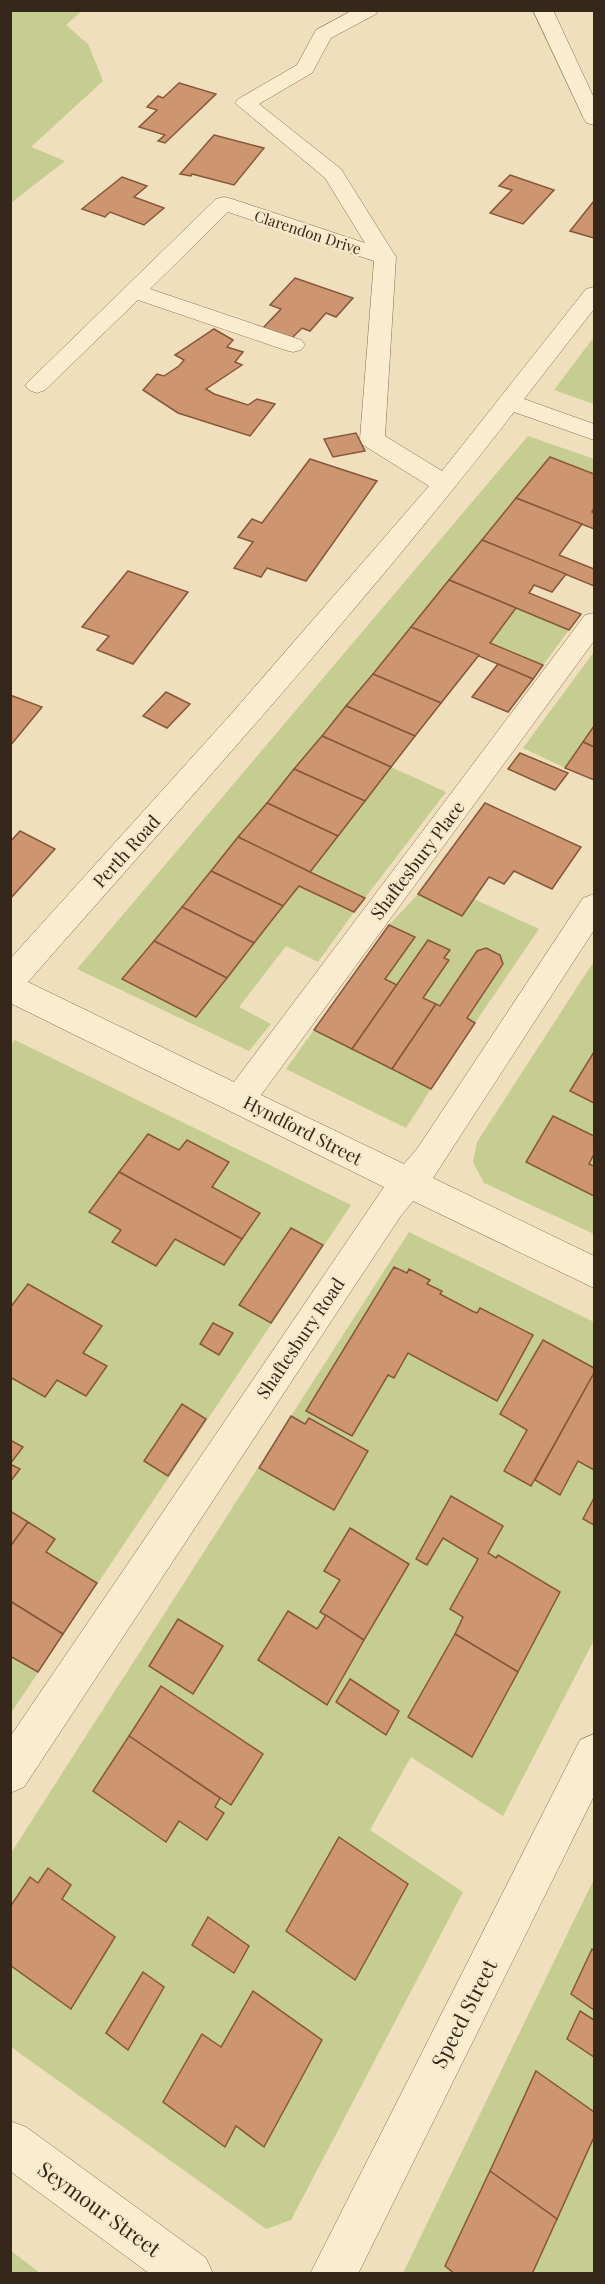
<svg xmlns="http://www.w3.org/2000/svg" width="605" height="2284" viewBox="0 0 605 2284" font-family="'Playfair Display',serif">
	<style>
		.green { fill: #c6cd90 }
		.building { fill: #ce9670; stroke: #86573a; stroke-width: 1.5 }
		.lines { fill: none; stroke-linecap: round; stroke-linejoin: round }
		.minor-casing { stroke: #866e55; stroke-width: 1 }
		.minor { fill: #faeccf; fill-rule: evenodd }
		.labels { text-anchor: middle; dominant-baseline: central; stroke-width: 4.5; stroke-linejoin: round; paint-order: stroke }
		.far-street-label { font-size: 15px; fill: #35271a; stroke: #f6e9cb }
		.street-label { font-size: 18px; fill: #35271a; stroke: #f6e9cb }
		.near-street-label { font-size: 21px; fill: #35271a; stroke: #f6e9cb }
	</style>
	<rect width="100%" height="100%" fill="#efdfbc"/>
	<g class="green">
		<path d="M11,10L82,11L66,25L88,44L103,81L31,147L65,161L11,203Z"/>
		<path d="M594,337V404L554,390Z"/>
		<path d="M528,436L594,459V474L550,457L122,979L196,1017L299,886L354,912L318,962L286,946L239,1007L271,1024L249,1051L77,969Z"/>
		<path d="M516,608L569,630L543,665L490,643Z"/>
		<path d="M594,652V726L565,768L523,748Z"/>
		<path d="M391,767L446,792L365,898L310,872Z"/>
		<path d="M418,894L462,916L474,899L539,929L475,1023L467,1018L503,964L500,955L486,948L477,951L440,1006L423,998L449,960L444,958L449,951L397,985L385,979L415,937L389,925Z"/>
		<path d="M594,961V1234L484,1183L473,1162L477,1142Z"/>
		<path d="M314,1030L431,1089L406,1128L286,1069Z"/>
		<path d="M15,1040L351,1205L11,1713L10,1046Z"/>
		<path d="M409,1232L594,1322V1640L503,1816L411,1757L370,1830L463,1892L291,2220L266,2229L11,2047V1853Z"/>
		<path d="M594,1879V2273H403Z"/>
		<path d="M10,2251H11L40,2273H11Z"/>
	</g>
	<g class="building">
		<path d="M179,83L216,94L165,143L158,141L165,135L139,127L157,110L147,107L158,96L163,98Z"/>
		<path d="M214,135L264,148L234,185L192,174L191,176L180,174Z"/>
		<path d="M510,175L554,190L523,224L490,213L512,190L499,186Z"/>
		<path d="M122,177L147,186L134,197L164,208L144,225L110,212L105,217L82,209Z"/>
		<path d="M594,201V238L570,231Z"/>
		<path d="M295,278L353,298L336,317L326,313L310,331L302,328L292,338L263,328L281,309L270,305Z"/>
		<path d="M214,329L233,340L227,347L243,352L235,362L242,365L206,389L214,394L248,405L257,399L275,404L250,436L178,413L143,390L157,374L164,376L179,366L184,360L175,355Z"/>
		<path d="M356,433L365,451L333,457L324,439Z"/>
		<path d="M550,457L594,474V508L592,512L594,513V529L516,498Z"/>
		<path d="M310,459L377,481L306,581L267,568L261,577L234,568L253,542L238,537L252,519L262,523Z"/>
		<path d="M516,498L582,524L559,555L594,569V586L482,540Z"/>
		<path d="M482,540L566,574L552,592L534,585L529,593L581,614L569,630L449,580Z"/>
		<path d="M128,571L188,592L133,664L97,650L109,636L82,627Z"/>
		<path d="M449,580L516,608L490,643L543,665L533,679L411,627Z"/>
		<path d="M411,627L479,655L441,703L373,674Z"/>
		<path d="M498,664L533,679L508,712L472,697Z"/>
		<path d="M373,674L441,703L415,736L346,706Z"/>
		<path d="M166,692L190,704L167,728L143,716Z"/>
		<path d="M10,695L42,707L10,746Z"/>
		<path d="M346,706L415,736L391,767L322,736Z"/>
		<path d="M594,726V747L583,742Z"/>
		<path d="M322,736L391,767L365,801L294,769Z"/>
		<path d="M583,742L594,747V780L565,768Z"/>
		<path d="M520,753L568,773L555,790L508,769Z"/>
		<path d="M294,769L365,801L338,836L267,803Z"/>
		<path d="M267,803L338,836L310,872L238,837Z"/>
		<path d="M485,803L581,847L552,889L514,871L504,884L489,877L462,916L418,894Z"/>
		<path d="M20,831L55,849L10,899V842Z"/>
		<path d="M238,837L310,872L365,898L354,912L299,886L283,906L211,871Z"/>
		<path d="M211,871L283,906L254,943L182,907Z"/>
		<path d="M182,907L254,943L227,978L154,941Z"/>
		<path d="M389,925L415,937L385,979L397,985L352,1049L314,1030Z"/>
		<path d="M428,940L450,950L444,958L449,960L423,998L436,1004L392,1069L352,1049Z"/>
		<path d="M154,941L227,978L196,1017L122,979Z"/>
		<path d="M486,948L500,955L503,964L467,1018L475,1023L431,1089L392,1069L436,1004L440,1006L477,951Z"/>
		<path d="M594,1052V1103L570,1091Z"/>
		<path d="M553,1116L594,1136V1154L589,1164L594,1166V1196L526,1162Z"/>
		<path d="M148,1134L179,1150L187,1140L229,1162L212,1187L260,1213L242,1239L119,1172Z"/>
		<path d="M119,1172L242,1239L224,1265L175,1239L156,1266L112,1242L121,1230L89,1212Z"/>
		<path d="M291,1228L323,1245L271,1323L239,1305Z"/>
		<path d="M394,1267L407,1273L409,1269L430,1280L427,1284L442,1291L440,1294L472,1311L477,1313L480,1308L533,1335L497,1401L408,1353L394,1378L388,1375L352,1436L306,1411Z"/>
		<path d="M28,1284L102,1326L83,1353L107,1366L86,1396L57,1380L45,1397L10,1377V1308Z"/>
		<path d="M213,1323L233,1333L219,1355L200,1344Z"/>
		<path d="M543,1340L594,1368V1373L531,1486L504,1471L527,1430L500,1414Z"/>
		<path d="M594,1373V1470L578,1461L560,1495L535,1480Z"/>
		<path d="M182,1404L206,1419L168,1476L144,1461Z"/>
		<path d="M291,1416L305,1424L309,1418L368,1451L334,1510L259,1468Z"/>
		<path d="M10,1440L23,1447L10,1464Z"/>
		<path d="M10,1464L20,1469L10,1482Z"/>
		<path d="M451,1496L503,1526L488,1553L496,1558L498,1555L560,1592L518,1672L455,1634L463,1617L450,1609L478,1559L443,1538L427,1565L416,1559Z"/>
		<path d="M594,1498V1525L583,1519Z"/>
		<path d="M10,1511L28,1522L10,1547Z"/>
		<path d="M28,1522L55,1539L46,1552L97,1583L63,1634L10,1601V1547Z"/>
		<path d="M350,1528L409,1564L364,1640L320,1612L340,1580L324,1571Z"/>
		<path d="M10,1601L63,1634L38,1672L10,1656Z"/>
		<path d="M288,1611L317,1629L326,1615L364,1640L327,1705L258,1660Z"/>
		<path d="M178,1619L223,1646L193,1694L149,1666Z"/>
		<path d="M455,1634L518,1672L472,1757L408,1717Z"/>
		<path d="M350,1679L399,1711L386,1735L336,1702Z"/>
		<path d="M161,1686L263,1754L231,1805L129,1736Z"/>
		<path d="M129,1736L220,1798L215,1807L224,1813L207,1840L179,1821L166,1842L93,1791Z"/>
		<path d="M339,1837L408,1884L355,1980L286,1931Z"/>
		<path d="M48,1868L71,1885L62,1899L115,1937L71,2009L10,1965V1907L30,1877L38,1883Z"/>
		<path d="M208,1917L249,1946L234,1973L192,1945Z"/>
		<path d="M592,1949L594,1951V2010L571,1994Z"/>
		<path d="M143,1972L164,1987L128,2050L106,2033Z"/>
		<path d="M253,1991L322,2040L264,2147L236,2126L225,2147L163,2102L202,2034L221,2047Z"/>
		<path d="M580,2011L594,2020V2057L567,2039Z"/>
		<path d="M536,2071L594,2112V2137L557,2219L490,2171Z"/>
		<path d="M490,2171L557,2219L532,2274H455L445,2266Z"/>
	</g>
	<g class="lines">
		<defs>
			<g id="minor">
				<path d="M353,10H378L376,14L331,38L312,73L259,104L341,169L396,257L385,436L442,471L586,289L594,287V309L524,399L594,424V440L514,412C361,610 192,795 28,982L234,1082L585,615L594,613V641L261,1095L404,1164L417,1149L583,898L594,894V930L433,1178L594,1256V1288L413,1201L400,1217L24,1787L10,1793V1737L384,1187L10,1003V959L232,713L429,486L363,445L360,439L374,261L228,212L150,289L301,340L305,345L301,350L293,352L285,350L138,300L45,390L37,393L29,390L25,385L216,199L224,197L232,199L365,243L325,178L235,103L238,99L297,65L316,30Z"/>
				<path d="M533,10H553L594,98V125L587,123L584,119Z"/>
				<path d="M594,1734V1796L358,2274H310L580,1740Z"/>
				<path d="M10,2121L26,2127L206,2258L213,2274H150L10,2171Z"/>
			</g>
		</defs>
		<use href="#minor" class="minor-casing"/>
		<use href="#minor" class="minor"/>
	</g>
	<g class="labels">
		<g class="far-street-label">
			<text transform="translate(308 232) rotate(18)">Clarendon Drive</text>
		</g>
		<g class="street-label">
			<text transform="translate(126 851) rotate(-48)">Perth Road</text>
			<text transform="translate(417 860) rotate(-53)">Shaftesbury Place</text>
			<text transform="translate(303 1130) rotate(27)">Hyndford Street</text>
			<text transform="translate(300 1338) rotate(-56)">Shaftesbury Road</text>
		</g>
		<g class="near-street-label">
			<text transform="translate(463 2013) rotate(-63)">Speed Street</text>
			<text transform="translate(100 2208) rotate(36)">Seymour Street</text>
		</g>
	</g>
	<rect width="605" height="2284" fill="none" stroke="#35271a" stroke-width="24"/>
</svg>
